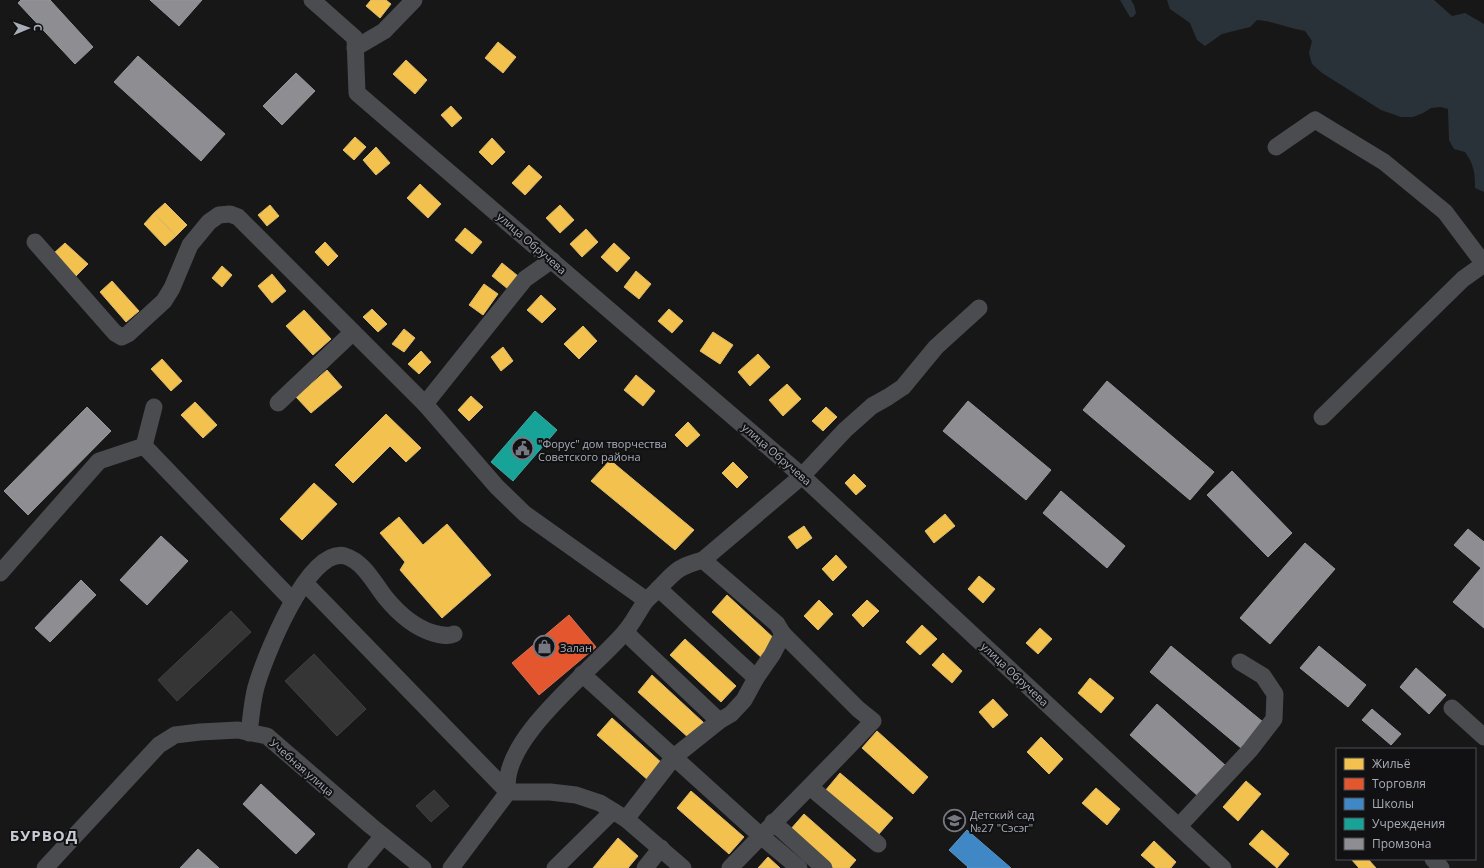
<svg xmlns="http://www.w3.org/2000/svg" width="1484" height="868" viewBox="0 0 1484 868" font-family="'Open Sans',sans-serif">
	<style>
		.water { fill: #2a3239 }
		.homes { fill: #f2c14e; stroke: #dcbb6e }
		.shops { fill: #e4572e; stroke: #d27157 }
		.schools { fill: #3f88c5; stroke: #5e93c1 }
		.public { fill: #17a398; stroke: #42a6a2 }
		.industry { fill: #8d8d92; stroke: #95979d }
		.building { fill: #353536; stroke: #3f4043 }
		.lines { fill: none; stroke-linecap: round; stroke-linejoin: round }
		.minor { stroke: #4b4c50; stroke-width: 17 }
		.labels { text-anchor: middle; dominant-baseline: central; stroke-width: 4; stroke-linejoin: round; paint-order: stroke }
		.street-label { font-size: 11px; fill: #a8adb8; stroke: #111113 }
		.poi-label { font-size: 11px; fill: #a8adb8; stroke: #111113; text-anchor: start }
		.district-label { font-size: 15px; font-weight: bold; letter-spacing: 1px; fill: #c9ccd4; stroke: #111113 }
	</style>
	<rect width="100%" height="100%" fill="#171717"/>
	<g class="water">
		<path d="M1120,0H1131L1134,5L1136,13L1133,17H1130Z"/>
		<path d="M1167,0H1434L1452,16L1465,13L1484,24V192L1475,188C1475,172 1474,165 1465,152L1454,149L1449,140L1448,109L1441,107L1431,108L1423,113L1413,117H1401L1381,110L1322,73L1312,64L1309,53L1312,41L1305,31C1288,28 1273,21 1257,20L1250,27L1222,34L1205,46L1197,40L1190,23L1170,9Z"/>
	</g>
	<g class="homes">
		<path d="M371,0H386L391,4L380,18L366,6Z"/>
		<path d="M498,42L516,57L503,73L485,58Z"/>
		<path d="M406,60L427,80L415,94L393,74Z"/>
		<path d="M451,106L462,118L452,127L441,115Z"/>
		<path d="M355,137L366,147L354,160L343,150Z"/>
		<path d="M492,138L505,152L492,165L479,152Z"/>
		<path d="M376,147L390,163L376,175L363,160Z"/>
		<path d="M529,165L542,177L525,195L512,183Z"/>
		<path d="M420,184L441,204L428,218L407,198Z"/>
		<path d="M165,203L187,225L176,236L154,213Z"/>
		<path d="M270,205L279,216L267,226L258,215Z"/>
		<path d="M560,205L574,220L560,233L546,218Z"/>
		<path d="M154,213L176,236L165,246L144,224Z"/>
		<path d="M465,228L482,242L472,254L455,240Z"/>
		<path d="M586,229L598,242L582,257L570,244Z"/>
		<path d="M325,242L338,256L328,266L315,252Z"/>
		<path d="M65,243L88,264L76,276L53,254Z"/>
		<path d="M614,243L630,258L617,272L601,257Z"/>
		<path d="M502,263L518,276L508,289L492,276Z"/>
		<path d="M222,266L232,275L222,287L212,278Z"/>
		<path d="M636,271L651,284L639,299L624,287Z"/>
		<path d="M272,274L286,291L272,303L258,286Z"/>
		<path d="M112,281L139,311L126,322L100,292Z"/>
		<path d="M484,284L498,294L483,315L469,305Z"/>
		<path d="M541,295L556,309L542,323L527,310Z"/>
		<path d="M372,309L387,324L378,332L363,317Z"/>
		<path d="M669,309L683,321L672,333L658,321Z"/>
		<path d="M304,310L331,339L313,355L286,326Z"/>
		<path d="M583,326L597,341L579,359L564,344Z"/>
		<path d="M404,329L415,338L404,352L392,344Z"/>
		<path d="M713,332L733,345L720,364L700,351Z"/>
		<path d="M503,347L513,361L501,371L491,357Z"/>
		<path d="M421,351L431,362L419,374L408,364Z"/>
		<path d="M758,354L770,367L750,386L738,372Z"/>
		<path d="M162,359L182,381L171,391L151,369Z"/>
		<path d="M327,370L342,387L311,413L296,397Z"/>
		<path d="M636,375L655,391L643,406L624,390Z"/>
		<path d="M787,384L801,399L783,416L769,400Z"/>
		<path d="M471,396L483,407L469,421L458,410Z"/>
		<path d="M195,402L217,425L203,438L181,415Z"/>
		<path d="M826,407L837,417L823,431L812,421Z"/>
		<path d="M386,414L421,448L406,462L390,446L353,483L335,465Z"/>
		<path d="M688,422L700,435L687,447L675,435Z"/>
		<path d="M610,460L694,530L675,550L591,481Z"/>
		<path d="M733,462L748,477L737,488L722,473Z"/>
		<path d="M854,474L866,486L856,495L845,483Z"/>
		<path d="M314,483L337,504L302,540L280,519Z"/>
		<path d="M945,514L955,526L934,543L925,531Z"/>
		<path d="M399,517L423,545L447,524L491,575L442,618L400,570L405,562L380,533Z"/>
		<path d="M804,526L812,538L797,549L788,537Z"/>
		<path d="M836,555L847,567L833,581L822,569Z"/>
		<path d="M979,576L995,589L983,603L968,589Z"/>
		<path d="M727,595L778,642L763,659L712,612Z"/>
		<path d="M819,600L833,614L818,630L804,616Z"/>
		<path d="M867,600L879,611L863,627L852,615Z"/>
		<path d="M922,625L937,639L920,655L906,642Z"/>
		<path d="M1040,628L1052,639L1038,654L1026,643Z"/>
		<path d="M685,639L736,686L721,702L670,655Z"/>
		<path d="M943,653L962,671L952,683L932,665Z"/>
		<path d="M652,675L704,723L690,739L638,692Z"/>
		<path d="M1090,678L1114,698L1101,713L1078,693Z"/>
		<path d="M993,699L1008,715L993,728L979,712Z"/>
		<path d="M612,718L663,764L649,781L597,735Z"/>
		<path d="M877,731L928,777L913,794L862,748Z"/>
		<path d="M1041,737L1063,759L1049,774L1027,752Z"/>
		<path d="M840,773L893,818L878,835L825,791Z"/>
		<path d="M1246,781L1261,794L1238,821L1223,807Z"/>
		<path d="M1096,788L1120,809L1107,825L1082,803Z"/>
		<path d="M691,791L744,837L729,854L677,808Z"/>
		<path d="M804,814L856,860L849,868H833L790,830Z"/>
		<path d="M1262,830L1289,854L1277,868L1249,844Z"/>
		<path d="M618,838L638,856L628,868H593Z"/>
		<path d="M1154,841L1176,862L1171,868H1156L1141,855Z"/>
		<path d="M768,857L780,868H758Z"/>
		<path d="M1351,859H1368L1376,868H1359Z"/>
	</g>
	<path class="shops" d="M569,615L596,647L539,695L512,663Z"/>
	<path class="schools" d="M967,830L1011,868H967L968,867L949,850Z"/>
	<path class="public" d="M535,411L557,430L513,481L491,462Z"/>
	<g class="industry">
		<path d="M21,0H50L93,47L75,64L18,3Z"/>
		<path d="M150,0H202L179,26Z"/>
		<path d="M138,56L225,134L201,161L114,82Z"/>
		<path d="M296,73L315,91L282,125L263,106Z"/>
		<path d="M1107,381L1214,472L1190,500L1083,410Z"/>
		<path d="M968,401L1051,470L1026,500L943,431Z"/>
		<path d="M87,407L111,431L28,515L4,491Z"/>
		<path d="M1232,471L1292,533L1268,557L1207,495Z"/>
		<path d="M1061,491L1125,546L1107,568L1043,513Z"/>
		<path d="M1468,529L1484,542V628L1453,602L1481,568L1454,545Z"/>
		<path d="M161,536L188,561L147,605L120,580Z"/>
		<path d="M1305,543L1335,569L1270,644L1240,618Z"/>
		<path d="M81,580L96,595L50,642L35,628Z"/>
		<path d="M1171,646L1263,722L1241,748L1150,672Z"/>
		<path d="M1319,646L1366,685L1348,707L1300,668Z"/>
		<path d="M1416,668L1446,695L1429,714L1400,687Z"/>
		<path d="M1157,704L1226,766L1198,796L1130,735Z"/>
		<path d="M1372,709L1401,734L1391,745L1362,720Z"/>
		<path d="M261,784L315,834L296,854L243,804Z"/>
		<path d="M198,849L219,868H180Z"/>
	</g>
	<g class="building">
		<path d="M231,611L251,632L177,701L158,680Z"/>
		<path d="M314,654L366,709L337,736L285,681Z"/>
		<path d="M434,790L449,806L431,822L416,806Z"/>
	</g>
	<g class="lines">
		<g class="minor">
			<path d="M312,0L355,38L357,93L802,476L1223,868"/>
			<path d="M355,48L384,31L414,0"/>
			<path d="M1276,147L1315,120L1384,162L1445,212L1484,264L1463,279L1322,417"/>
			<path d="M35,242L115,333L122,337L128,334L164,301L172,288L190,245L209,222L219,215L230,214L238,217L425,404L497,487L525,514L646,600"/>
			<path d="M278,403L353,332"/>
			<path d="M425,404L525,279L552,260"/>
			<path d="M144,446L154,407"/>
			<path d="M703,560L777,624L783,634L858,709L873,721C826,771 777,819 730,868"/>
			<path d="M0,573L99,461L144,446L292,600"/>
			<path d="M305,583L508,792H550L576,795L600,803L626,819L683,868"/>
			<path d="M659,589L756,678"/>
			<path d="M625,632L719,721"/>
			<path d="M582,674L761,836L799,868"/>
			<path d="M1452,708L1484,737"/>
			<path d="M249,733C251,718 252,702 256,687C264,659 308,546 345,556C364,562 374,583 385,597C398,613 413,627 433,633C440,635 447,637 454,634"/>
			<path d="M810,787L878,844"/>
			<path d="M626,819L674,757L719,721L731,714L744,700L756,678L772,655L783,634"/>
			<path d="M773,822L824,868"/>
			<path d="M1179,826L1250,750L1274,719L1275,694L1263,676L1240,662"/>
			<path d="M1433,859L1441,868"/>
			<path d="M45,868L159,745L175,735L200,732L238,730L267,736L371,826L423,868"/>
			<path d="M356,868L383,836"/>
			<path d="M451,868L508,792C498,740 594,669 625,632C633,623 638,612 645,602C649,597 654,594 658,589C676,571 677,567 703,560L802,476L845,430L872,406L888,397L903,387L936,347L979,308"/>
			<path d="M555,868L613,811"/>
			<path d="M645,868L661,848"/>
		</g>
	</g>
	<defs>
		<symbol id="civic-ring" viewBox="-11 -11 22 22"><circle r="9.5" fill="#111113" stroke="#757880" stroke-width="1.5"/><path d="M-.6-6.5H3V-4.5H.6V-3L4-1V1h2V6H-6V1h2V-1L-.6-3ZM-1.2 2.5V6h2.4V2.5Z" fill="#757880"/></symbol>
		<symbol id="shop-ring" viewBox="-11 -11 22 22"><circle r="9.5" fill="#111113" stroke="#757880" stroke-width="1.5"/><path d="M-5-2.5h2.3a2.7 3.5 0 0 1 5.4 0H5L5.5 6h-11ZM-1.5-2.5h3a1.5 2.3 0 0 0-3 0Z" fill="#757880"/></symbol>
		<symbol id="school-ring" viewBox="-11 -11 22 22"><circle r="9.5" fill="#111113" stroke="#757880" stroke-width="1.5"/><path d="M0-5L7-2L0 1L-7-2ZM-4 1L0 2.5L4 1V4Q0 6-4 4Z" fill="#757880"/></symbol>
	</defs>
	<g fill-rule="evenodd">
		<use href="#civic-ring" x="510" y="436" width="25" height="25"/>
		<use href="#shop-ring" x="532" y="634" width="25" height="25"/>
		<use href="#school-ring" x="942" y="808" width="25" height="25"/>
	</g>
	<g class="labels">
		<g class="street-label">
			<text transform="translate(532 243) rotate(41)">улица Обручева</text>
			<text transform="translate(777 454) rotate(41)">улица Обручева</text>
			<text transform="translate(1015 674) rotate(43)">улица Обручева</text>
			<text transform="translate(302 767) rotate(41)">Учебная улица</text>
		</g>
		<g class="poi-label">
			<text x="538" y="443">"Форус" дом творчества<tspan x="538" dy="13">Советского района</tspan></text>
			<text x="560" y="647">Залан</text>
			<text x="970" y="814">Детский сад<tspan x="970" dy="13">№27 "Сэсэг"</tspan></text>
		</g>
		<g class="district-label">
			<text x="44" y="835">БУРВОД</text>
		</g>
	</g>
	<rect x="1336" y="748" width="140" height="112" fill="#111113" stroke="#4d4f55"/>
	<rect x="1344" y="758" width="20" height="12" fill="#f2c14e" stroke="#4d4f55"/>
	<text x="1372" y="768" font-size="12" fill="#a8adb8">Жильё</text>
	<rect x="1344" y="778" width="20" height="12" fill="#e4572e" stroke="#4d4f55"/>
	<text x="1372" y="788" font-size="12" fill="#a8adb8">Торговля</text>
	<rect x="1344" y="798" width="20" height="12" fill="#3f88c5" stroke="#4d4f55"/>
	<text x="1372" y="808" font-size="12" fill="#a8adb8">Школы</text>
	<rect x="1344" y="818" width="20" height="12" fill="#17a398" stroke="#4d4f55"/>
	<text x="1372" y="828" font-size="12" fill="#a8adb8">Учреждения</text>
	<rect x="1344" y="838" width="20" height="12" fill="#8d8d92" stroke="#4d4f55"/>
	<text x="1372" y="848" font-size="12" fill="#a8adb8">Промзона</text>
	<g transform="translate(28 28) rotate(88)" stroke="#111113" stroke-width="3" paint-order="stroke">
	<path d="M0-3L7 15L0 10L-7 15Z" fill="#a8adb8"/>
	<text y="-6" font-size="11" font-weight="bold" text-anchor="middle" fill="#a8adb8">С</text>
	</g>
</svg>
